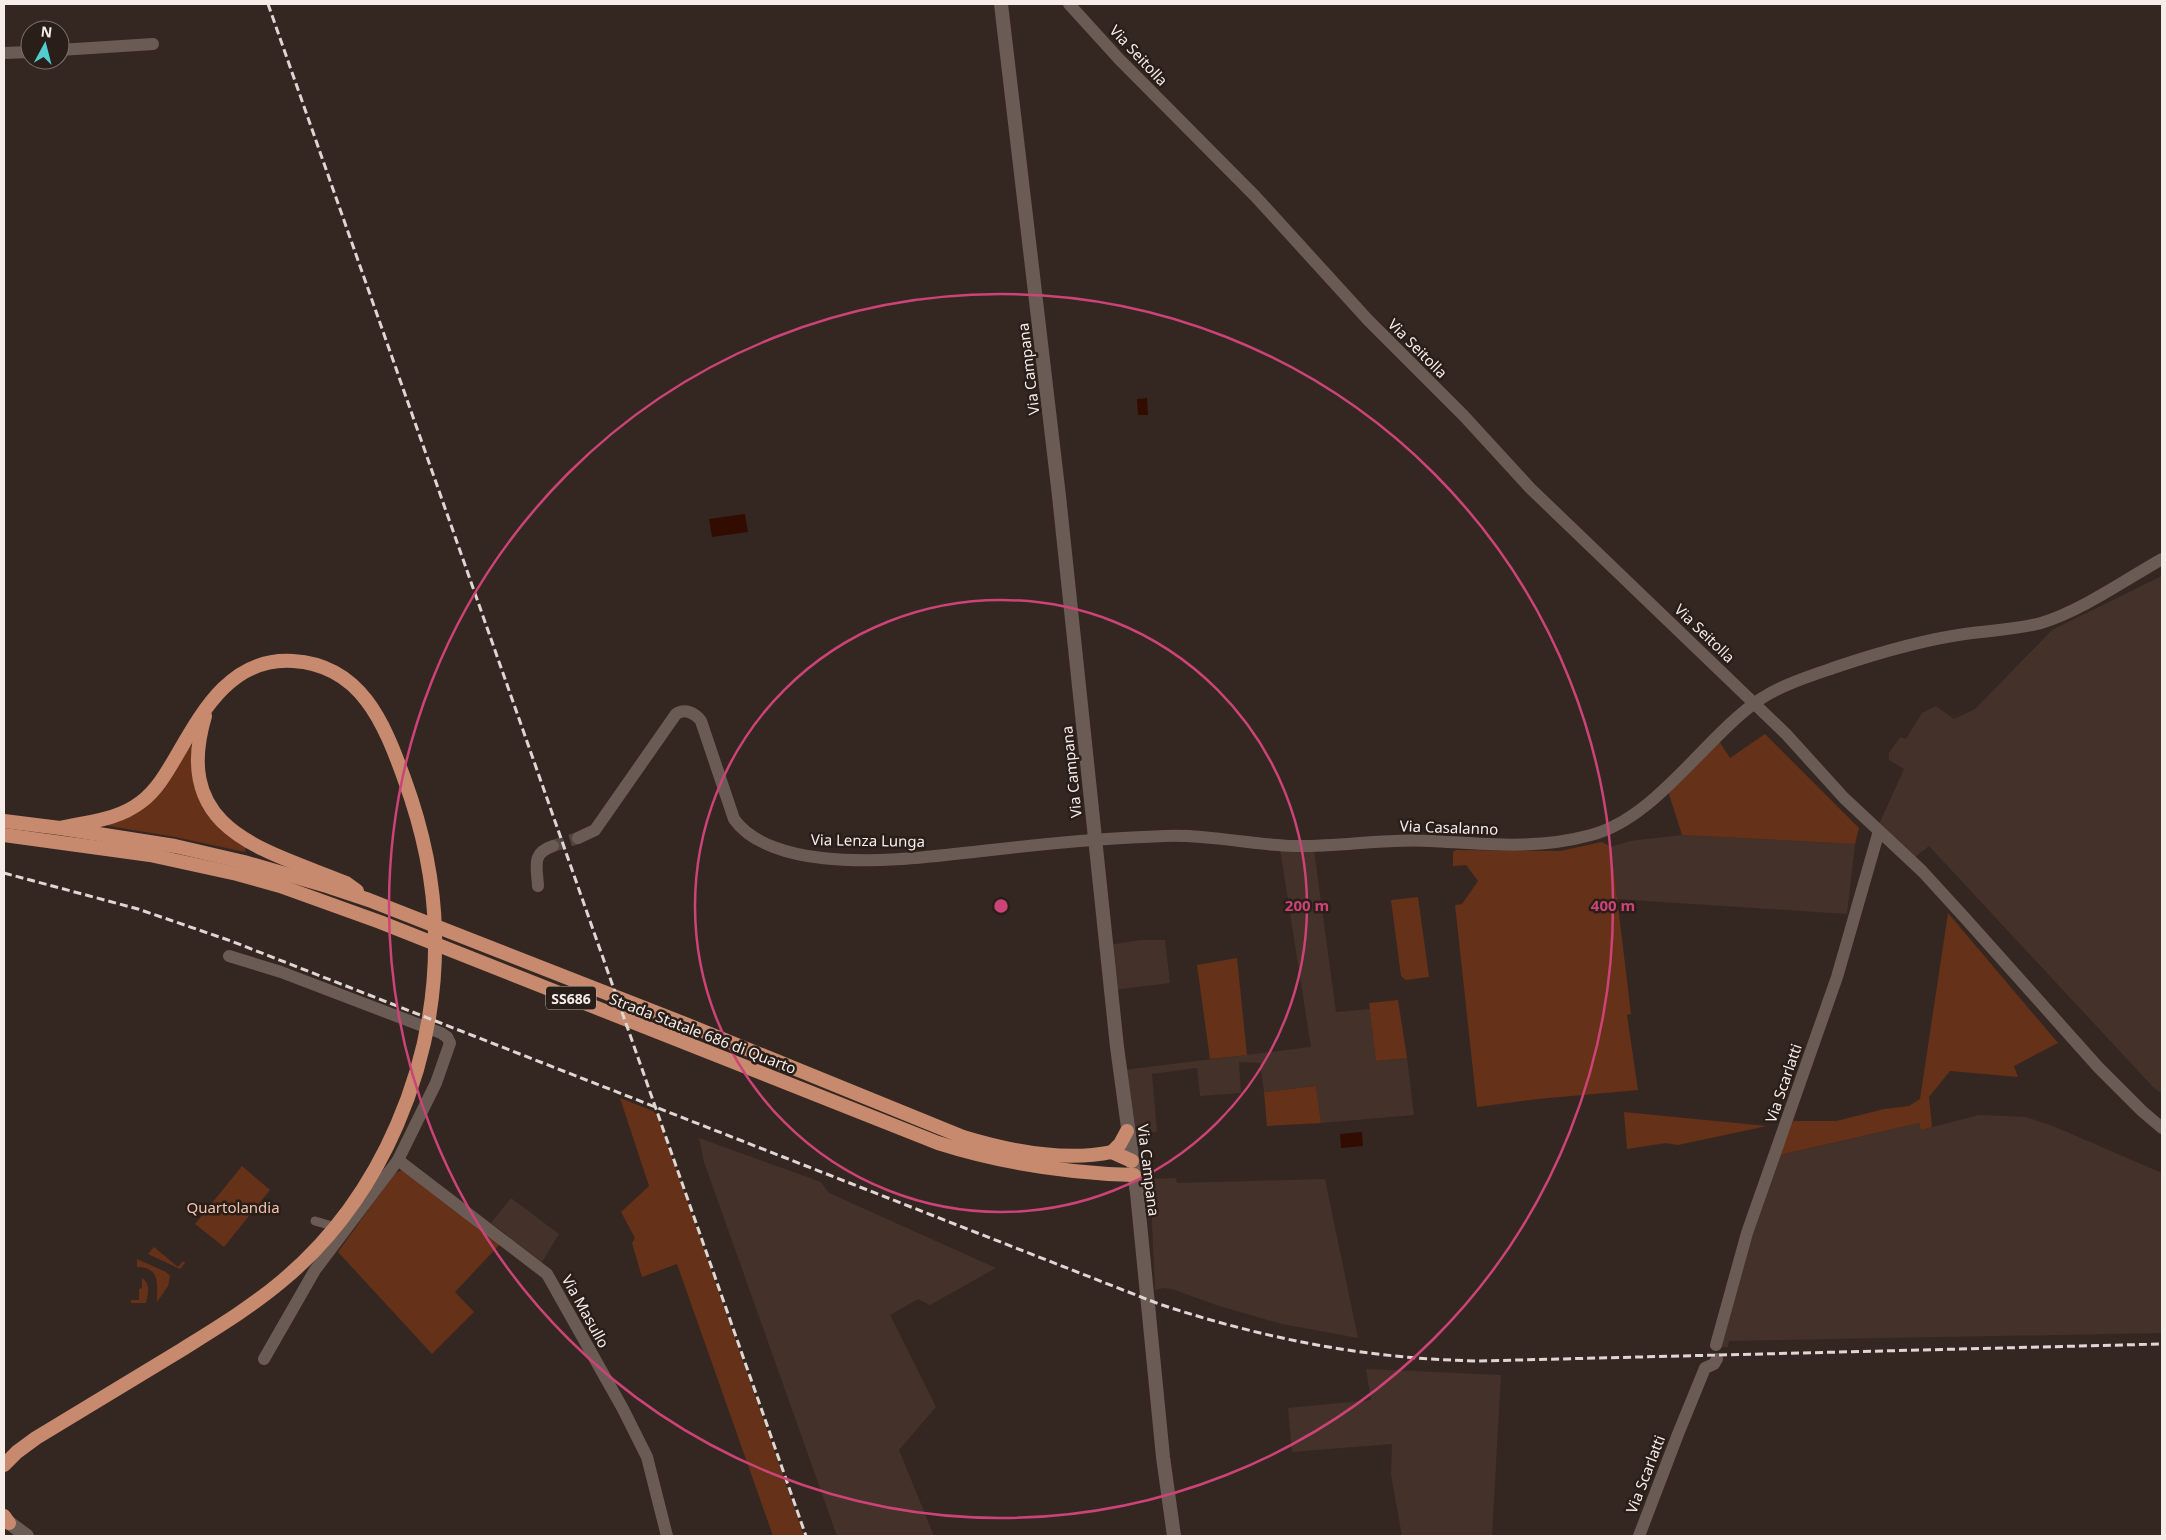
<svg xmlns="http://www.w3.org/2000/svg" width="2166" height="1540" viewBox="0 0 2166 1540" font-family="'Noto Sans',sans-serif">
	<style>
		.built { fill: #443129 }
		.green { fill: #653118 }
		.water { fill: #330c00 }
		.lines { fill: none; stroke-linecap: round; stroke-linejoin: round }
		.minor-tunnel { stroke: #51453f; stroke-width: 12; stroke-dasharray: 12 6; stroke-linecap: butt }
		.pedestrian { stroke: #6a5c55; stroke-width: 9 }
		.minor { stroke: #6a5c55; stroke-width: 12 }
		.secondary { stroke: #6a5c55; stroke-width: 14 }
		.trunk { stroke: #c88a6e; stroke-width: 14 }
		.rail { stroke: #dfd6d1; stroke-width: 3; stroke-dasharray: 8 4; stroke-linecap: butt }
		.ring { fill: none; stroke: #cc4377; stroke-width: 2.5 }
		.labels { text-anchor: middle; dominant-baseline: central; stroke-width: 5; stroke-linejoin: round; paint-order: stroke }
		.shield { fill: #2a1e18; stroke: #b9afaa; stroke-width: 1 }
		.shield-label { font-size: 14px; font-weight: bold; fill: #f6ede9 }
		.street-label { font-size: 15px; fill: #f6ede9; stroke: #2a1e18 }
		.park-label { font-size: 15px; fill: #f1c4b0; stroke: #2a1e18 }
		.centre { fill: #cc4377; stroke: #2a1e18; stroke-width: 2.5 }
		.ring-label { font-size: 15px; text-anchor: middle; font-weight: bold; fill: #cc4377; stroke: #2a1e18; stroke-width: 5; stroke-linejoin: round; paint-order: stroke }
	</style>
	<rect width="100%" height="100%" fill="#342721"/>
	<g class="built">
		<path d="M2162,576V1094L2153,1087L1929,846L1915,857L1879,824L1904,769L1889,760V753L1900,737L1906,739L1922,713L1936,706L1954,719L1975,709L2052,630Z"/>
		<path d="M1682,835L1855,844L1847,914L1617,899L1611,847L1630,841Z"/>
		<path d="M1280,849L1314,850L1336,1012L1370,1009L1376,1061L1407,1058L1414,1115L1321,1123L1316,1086L1264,1092L1260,1063L1239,1062L1241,1093L1200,1096L1197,1068L1152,1074L1157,1132L1131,1134L1123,1070L1311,1047Z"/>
		<path d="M1141,940H1165L1170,983L1113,990L1108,945Z"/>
		<path d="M1979,1115L2026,1117L2053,1126L2162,1173V1333L1729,1341L1728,1347L1710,1348L1733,1272L1778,1158L1784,1154L1919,1123L1921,1130Z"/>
		<path d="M699,1138L821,1182L829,1193L996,1268L930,1305L918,1299L890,1315L936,1407L899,1450L934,1536H837L704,1162Z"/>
		<path d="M1176,1178L1177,1183L1325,1179L1358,1338L1282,1324L1219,1306L1172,1289L1163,1288L1155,1290L1150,1179Z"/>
		<path d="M511,1198L559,1234L542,1262L491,1223Z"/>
		<path d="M1366,1369L1501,1375L1492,1536H1402L1391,1475L1392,1444L1292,1452L1288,1408L1371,1400Z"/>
	</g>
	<g class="green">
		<path d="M1765,734L1859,828L1855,844L1682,835L1668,791L1719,741L1730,758Z"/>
		<path d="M189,744L192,747C189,789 210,826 246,846L245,852L175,837L109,826V824L116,821Z"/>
		<path d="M1602,842L1611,847L1631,1014L1627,1015L1638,1090L1538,1099L1477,1107L1455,905L1462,904L1478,881L1466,865L1453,866V852L1456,850L1560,851Z"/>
		<path d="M1418,897L1429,977L1406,980L1401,976L1391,900Z"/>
		<path d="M1948,913L2058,1043L2014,1066L2018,1077L1950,1071L1929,1097L1932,1127L1921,1130L1919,1123L1784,1154L1778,1158L1793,1121H1836L1884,1109L1909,1106L1920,1099Z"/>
		<path d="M1237,958L1247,1055L1210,1059L1197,965Z"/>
		<path d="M1398,1000L1407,1058L1376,1061L1369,1003Z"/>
		<path d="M1316,1086L1321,1123L1267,1126L1264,1092Z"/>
		<path d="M620,1098L653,1111L657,1115L804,1536H773L677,1264L642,1277L632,1243L635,1238L621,1212L649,1186Z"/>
		<path d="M1624,1112L1767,1126L1678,1145L1666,1143L1627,1149Z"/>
		<path d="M242,1166L270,1190L224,1247L195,1224Z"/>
		<path d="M402,1170L500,1244L455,1292L474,1312L432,1354L338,1252L395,1173Z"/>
		<path d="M154,1247L178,1267L183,1261L185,1263L180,1269L148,1254Z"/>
		<path d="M137,1259L166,1272L170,1276L168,1286L157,1302C156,1289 163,1267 137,1267Z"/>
		<path d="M142,1278C151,1284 148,1294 146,1303H131V1300H139V1289L142,1288Z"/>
	</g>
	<g class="water">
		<path d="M1147,398L1148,415H1138L1137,399Z"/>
		<path d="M745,514L748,532L712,537L709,519Z"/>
		<path d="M1362,1132L1363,1146L1341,1148L1340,1134Z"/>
	</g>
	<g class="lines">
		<path class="minor-tunnel" d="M553,846L578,838"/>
		<path class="pedestrian" d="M315,1221L339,1228"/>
		<g class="minor">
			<path d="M1069,4L1119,59L1255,196L1368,320L1464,416L1530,488L1786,734L1844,798L1922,871L1965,918L2098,1067L2142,1111L2162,1128"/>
			<path d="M60,50L153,44"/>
			<path d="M4,53L30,52"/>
			<path d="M578,838L595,830L676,714C685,708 695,713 701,721L734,819C752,845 793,855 822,858C876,864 929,857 982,851C1042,844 1104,838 1165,836C1208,834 1251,845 1294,846C1340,847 1386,838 1431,841C1487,844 1536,850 1591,835C1657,818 1706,735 1762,698C1786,683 1813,675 1839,666C1881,652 1922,640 1965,634C1990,630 2016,630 2041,623C2081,611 2125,580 2162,559"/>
			<path d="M538,886C537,867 531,853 553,846"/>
			<path d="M229,956L281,972L441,1033L447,1037L450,1043L436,1083L398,1160L315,1270L264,1359"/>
			<path d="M398,1160L547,1274L623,1409L647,1457L667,1536"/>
			<path d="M1716,1345L1747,1233L1837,977L1879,831"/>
			<path d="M1639,1536L1678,1434L1705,1368L1714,1364L1717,1359"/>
		</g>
		<g class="secondary">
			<path d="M1001,4L1059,496L1117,1047L1137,1193L1163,1457L1174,1536"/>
			<path d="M4,1519L27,1536"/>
		</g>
		<g class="trunk">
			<path d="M205,716C171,831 263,849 346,883L357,891"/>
			<path d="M4,821L60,828L175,846L244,862L327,886L369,900L688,1025L963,1137C1009,1151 1064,1162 1112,1152"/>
			<path d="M4,835L150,855L237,874L280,886L380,922L938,1143C1001,1163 1068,1173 1134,1175"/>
			<path d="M1112,1152L1120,1144L1127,1131"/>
			<path d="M1112,1152L1132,1161"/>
			<path d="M4,1465L17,1452L36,1438C83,1410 130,1381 178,1352C213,1330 250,1308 282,1281C382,1198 438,1063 435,933C434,881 422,827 404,778C384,723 361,665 293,661C232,657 203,710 177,755C167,772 157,790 141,802C116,821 89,821 60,828"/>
			<path d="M4,1516L9,1523"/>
		</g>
		<g class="rail">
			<path d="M268,4L806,1536"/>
			<path d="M4,873L138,909L231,941L1159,1304C1265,1339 1367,1359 1479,1361L2162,1344"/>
		</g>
	</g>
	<g class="ring">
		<circle cx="1001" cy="906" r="306"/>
		<circle cx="1001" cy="906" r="612"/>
	</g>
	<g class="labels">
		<rect class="shield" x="546" y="986.5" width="50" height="23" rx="4"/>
		<g class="shield-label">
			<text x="571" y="998">SS686</text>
		</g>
		<g class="street-label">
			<text transform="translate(1139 55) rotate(47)">Via Seitolla</text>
			<text transform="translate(1418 348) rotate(45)">Via Seitolla</text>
			<text transform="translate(1028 369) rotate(-97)">Via Campana</text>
			<text transform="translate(1705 633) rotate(44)">Via Seitolla</text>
			<text transform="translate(1071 772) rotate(-96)">Via Campana</text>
			<text transform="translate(1449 827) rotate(2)">Via Casalanno</text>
			<text transform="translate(868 840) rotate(1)">Via Lenza Lunga</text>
			<text transform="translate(703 1033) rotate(21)">Strada Statale 686 di Quarto</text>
			<text transform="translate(1783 1083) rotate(-71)">Via Scarlatti</text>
			<text transform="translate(1149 1170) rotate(83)">Via Campana</text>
			<text transform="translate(586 1311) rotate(61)">Via Masullo</text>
			<text transform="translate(1645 1474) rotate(-69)">Via Scarlatti</text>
		</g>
		<g class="park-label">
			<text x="233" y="1207">Quartolandia</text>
		</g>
	</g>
	<circle cx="1001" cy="906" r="8" class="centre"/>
	<g class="ring-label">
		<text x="1307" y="911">200 m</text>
		<text x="1613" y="911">400 m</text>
	</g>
	<rect width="2166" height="1540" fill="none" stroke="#f6ede9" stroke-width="10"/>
	<g transform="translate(45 45) rotate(7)"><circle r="24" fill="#2a1e18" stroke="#7c716c"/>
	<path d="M0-4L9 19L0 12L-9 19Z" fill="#52cdcd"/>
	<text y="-8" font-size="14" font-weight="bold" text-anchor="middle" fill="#f6ede9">N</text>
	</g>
</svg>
